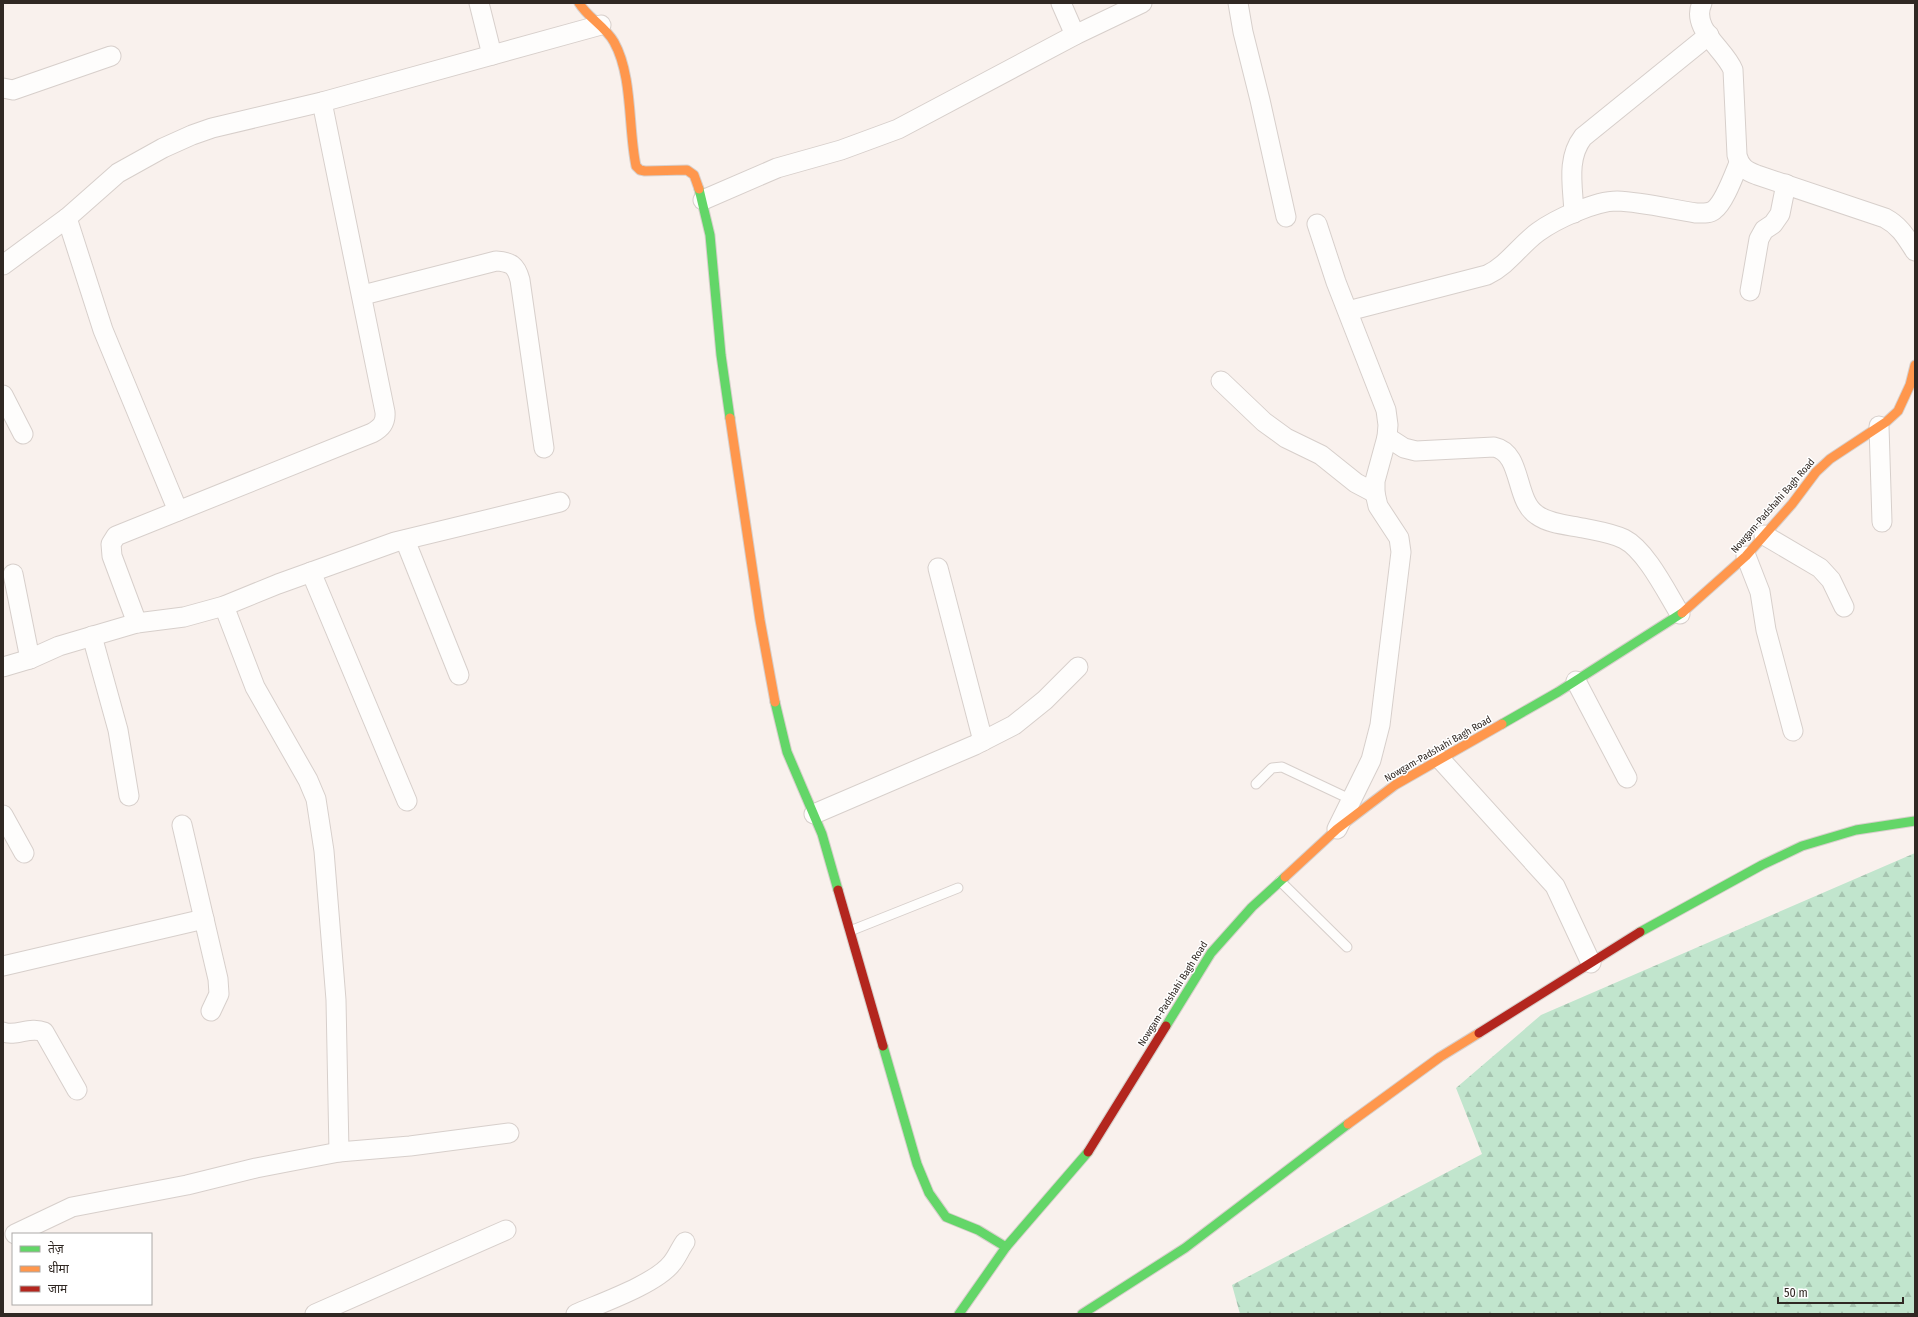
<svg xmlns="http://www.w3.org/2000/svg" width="1918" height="1317" viewBox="0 0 1918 1317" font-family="'Fira Sans Condensed','Noto Sans Devanagari',sans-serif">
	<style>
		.forest { fill: url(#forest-firs) }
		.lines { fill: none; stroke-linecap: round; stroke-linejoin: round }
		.lane-casing { stroke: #d7cfcb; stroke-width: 11 }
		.street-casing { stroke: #d7cfcb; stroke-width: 21 }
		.fast-casing { stroke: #d7cfcb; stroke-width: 11 }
		.slow-casing { stroke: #d7cfcb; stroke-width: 11 }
		.jam-casing { stroke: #d7cfcb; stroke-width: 11 }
		.lane { stroke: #fefdfc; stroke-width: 9 }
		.street { stroke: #fefdfc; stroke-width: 19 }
		.fast { stroke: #63d668; stroke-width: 9 }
		.slow { stroke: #ff974d; stroke-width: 9 }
		.jam { stroke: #b3261e; stroke-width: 9 }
		.labels { text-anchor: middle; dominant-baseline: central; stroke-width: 3; stroke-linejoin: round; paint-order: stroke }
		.street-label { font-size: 10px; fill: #302823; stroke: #fff }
	</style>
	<defs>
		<pattern id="forest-firs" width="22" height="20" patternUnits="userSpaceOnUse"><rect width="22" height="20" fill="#c1e5cd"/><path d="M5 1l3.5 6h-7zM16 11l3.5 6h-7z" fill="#a6c4b0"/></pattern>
	</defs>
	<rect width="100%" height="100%" fill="#f9f1ed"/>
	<path class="forest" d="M1915,853V1314H1240L1232,1285L1482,1154L1456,1088L1541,1015Z"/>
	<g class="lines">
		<defs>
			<g id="lane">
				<path d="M1256,784L1272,768L1282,767L1352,800"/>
				<path d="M1280,881L1347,947"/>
				<path d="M850,931L958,888"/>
			</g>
			<g id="street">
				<path d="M479,3L492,55"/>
				<path d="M1061,3L1075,35"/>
				<path d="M1238,3L1243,32L1260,100L1286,217"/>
				<path d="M1702,3C1690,29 1725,49 1733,70L1737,155C1740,167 1746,171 1757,175L1885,218C1900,226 1906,237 1915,251"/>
				<path d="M3,88L13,90L111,56"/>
				<path d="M703,200L777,168L841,150L898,129L1075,35L1142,3"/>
				<path d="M1574,213C1573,187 1566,159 1583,137L1709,35"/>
				<path d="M67,218L103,330L178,511"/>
				<path d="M1317,224L1336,282L1386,410L1388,425L1387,437L1375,481V493L1378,506L1399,538L1401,552L1380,725L1371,760L1337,829"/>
				<path d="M3,265L67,218L118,173L163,148L192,135L212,128L322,102L601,25"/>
				<path d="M1750,291L1759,239L1764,230L1773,224L1780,214L1786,184"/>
				<path d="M363,295L496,261C511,262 516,265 520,280L544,448"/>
				<path d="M1348,311L1487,275C1508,265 1520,245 1538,232C1556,219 1595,201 1617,201C1643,202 1670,209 1696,213C1702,213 1709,214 1714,210C1724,203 1734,175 1739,163"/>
				<path d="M1221,381L1264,422L1286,438L1321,455L1356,483L1375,493"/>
				<path d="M3,395L23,434"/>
				<path d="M1879,426L1882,522"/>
				<path d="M1387,437L1404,448L1416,451L1494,447C1523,453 1514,500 1537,515C1549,524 1569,525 1583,528C1597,531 1612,533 1624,539C1646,550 1667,593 1680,614"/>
				<path d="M1764,535L1820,568L1831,580L1844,607"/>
				<path d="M405,540L459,675"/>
				<path d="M1746,556L1760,592L1766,630L1793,731"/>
				<path d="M938,568L983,741"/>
				<path d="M311,572L407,801"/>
				<path d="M13,574L30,659"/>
				<path d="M224,606L255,687L308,780L316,799L324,851L336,1000L339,1152"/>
				<path d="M137,623L112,556L111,544L116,536L372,433C381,428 386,423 385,412L322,102"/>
				<path d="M92,636L118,730L129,796"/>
				<path d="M3,667L30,659L59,646L137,623L184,617L224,606L278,584L395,542L560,502"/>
				<path d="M1576,681L1627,778"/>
				<path d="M1441,760L1555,886L1591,963"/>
				<path d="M814,814L975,745L1014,725L1045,700L1078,667"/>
				<path d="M3,815L24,853"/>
				<path d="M182,825L218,979L219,994L211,1011"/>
				<path d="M3,966L204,919"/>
				<path d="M3,1032C16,1037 30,1026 44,1032L77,1090"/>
				<path d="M15,1234L72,1207L187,1185L256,1168L339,1152L410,1146L509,1133"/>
				<path d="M315,1314L506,1230"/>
				<path d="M576,1314C601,1303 656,1284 672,1263C677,1257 680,1249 685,1242"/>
			</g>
			<g id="fast">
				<path d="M699,189L710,235L721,355L730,418"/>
				<path d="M775,702L787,752L822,834L838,890"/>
				<path d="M1502,724L1558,692L1682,613"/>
				<path d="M1640,932L1762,865L1802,846L1856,830L1915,821"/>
				<path d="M1166,1026L1211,953L1252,907L1285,877"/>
				<path d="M883,1046L917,1164L929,1193L946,1217L978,1230L1006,1247"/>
				<path d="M959,1314L1006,1247L1088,1152"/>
				<path d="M1082,1314L1185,1248L1348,1124"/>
			</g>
			<g id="slow">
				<path d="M579,3C588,18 605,26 614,42C633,76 628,128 636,166L640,170L645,171L687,170L694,175L699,189"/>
				<path d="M730,418L760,620L775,702"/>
				<path d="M1682,613L1746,556L1792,504L1816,472L1830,459L1886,422L1898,411L1910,385L1915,365"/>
				<path d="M1285,877L1337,829L1395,785L1502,724"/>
				<path d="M1348,1124L1440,1057L1479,1033"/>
			</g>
			<g id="jam">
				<path d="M838,890L883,1046"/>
				<path d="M1479,1033L1640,932"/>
				<path d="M1088,1152L1166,1026"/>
			</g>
		</defs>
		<use href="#lane" class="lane-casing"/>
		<use href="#street" class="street-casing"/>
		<use href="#fast" class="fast-casing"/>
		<use href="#slow" class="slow-casing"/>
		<use href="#jam" class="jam-casing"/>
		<use href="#lane" class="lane"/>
		<use href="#street" class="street"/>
		<use href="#fast" class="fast"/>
		<use href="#slow" class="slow"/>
		<use href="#jam" class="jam"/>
	</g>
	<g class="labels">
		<g class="street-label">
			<text transform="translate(1773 506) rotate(-49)">Nowgam-Padshahi Bagh Road</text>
			<text transform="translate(1438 749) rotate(-30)">Nowgam-Padshahi Bagh Road</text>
			<text transform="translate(1173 994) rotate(-58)">Nowgam-Padshahi Bagh Road</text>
		</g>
	</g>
	<rect width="1918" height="1317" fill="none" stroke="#302823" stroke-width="8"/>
	<rect x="12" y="1233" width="140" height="72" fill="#ffffff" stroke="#aca9a7"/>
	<rect x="20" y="1246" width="20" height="6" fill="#63d668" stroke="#aca9a7"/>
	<text x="48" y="1253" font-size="12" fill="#302823">तेज़</text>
	<rect x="20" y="1266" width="20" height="6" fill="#ff974d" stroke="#aca9a7"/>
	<text x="48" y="1273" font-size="12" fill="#302823">धीमा</text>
	<rect x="20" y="1286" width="20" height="6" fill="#b3261e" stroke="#aca9a7"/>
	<text x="48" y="1293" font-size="12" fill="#302823">जाम</text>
	<path d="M1778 1297v6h125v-6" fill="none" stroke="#302823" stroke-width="2"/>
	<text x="1784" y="1297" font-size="12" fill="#302823" stroke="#ffffff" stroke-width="3" paint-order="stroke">50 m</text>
</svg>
